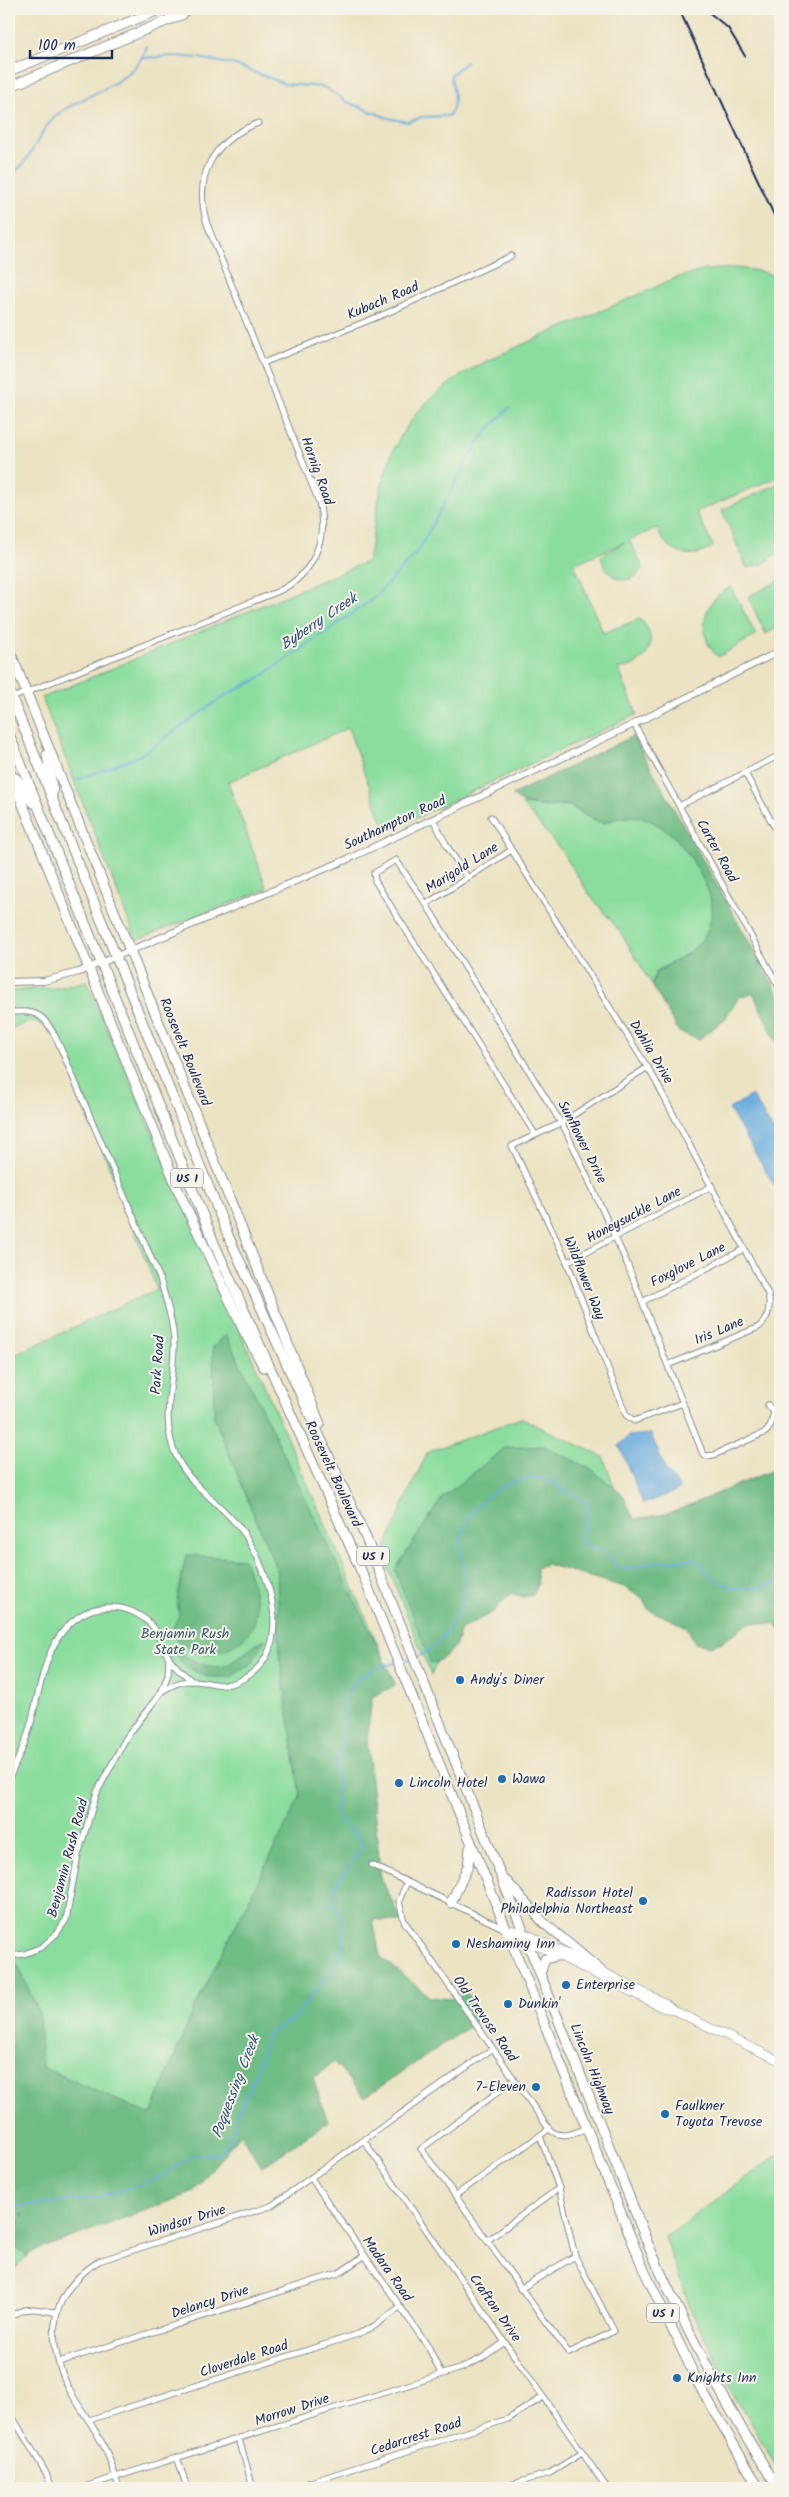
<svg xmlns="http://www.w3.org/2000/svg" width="789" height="2497" viewBox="0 0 789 2497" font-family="Kalam,sans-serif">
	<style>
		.green { fill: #8add9e; stroke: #52867e }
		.forest { fill: #6fbc85; stroke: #457672 }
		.water { fill: #69acde; stroke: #426e9e }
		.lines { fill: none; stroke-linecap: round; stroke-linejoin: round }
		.stream { stroke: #69acde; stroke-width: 2 }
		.minor-casing { stroke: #838990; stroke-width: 7 }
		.tertiary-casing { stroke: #838990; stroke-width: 8 }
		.primary-casing { stroke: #838990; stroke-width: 9 }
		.trunk-casing { stroke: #838990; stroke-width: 11 }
		.motorway-casing { stroke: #838990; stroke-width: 11 }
		.minor { stroke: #fff; stroke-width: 5 }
		.tertiary { stroke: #fff; stroke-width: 6 }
		.primary { stroke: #fff; stroke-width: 8 }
		.trunk { stroke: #fff; stroke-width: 9 }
		.motorway { stroke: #fff; stroke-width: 9 }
		.rail { stroke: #1b2f5e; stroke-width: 2 }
		.poi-dot { fill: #1f6fb2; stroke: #f7f3e8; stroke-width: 2 }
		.labels { text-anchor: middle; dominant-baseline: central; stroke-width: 4; stroke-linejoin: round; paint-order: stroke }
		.shield { fill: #f7f3e8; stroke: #5d6a87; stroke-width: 1 }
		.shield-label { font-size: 12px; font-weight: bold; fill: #1b2f5e }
		.street-label { font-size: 14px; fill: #1b2f5e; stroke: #f7f3e8 }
		.park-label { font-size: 14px; fill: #375a6e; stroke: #f7f3e8 }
		.poi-label { font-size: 14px; fill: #1b2f5e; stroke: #f7f3e8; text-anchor: start }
		.water-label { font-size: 15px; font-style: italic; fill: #325484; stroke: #f7f3e8 }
	</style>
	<rect width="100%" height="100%" fill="#f7f3e8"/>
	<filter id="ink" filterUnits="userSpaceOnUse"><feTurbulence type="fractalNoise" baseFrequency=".02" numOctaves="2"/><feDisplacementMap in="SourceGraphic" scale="10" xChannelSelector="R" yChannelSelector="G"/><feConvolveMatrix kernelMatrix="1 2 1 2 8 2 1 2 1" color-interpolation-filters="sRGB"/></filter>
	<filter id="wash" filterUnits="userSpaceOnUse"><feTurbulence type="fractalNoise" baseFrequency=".0096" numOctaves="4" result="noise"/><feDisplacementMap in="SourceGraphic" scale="20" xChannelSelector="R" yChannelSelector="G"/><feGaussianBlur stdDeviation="1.12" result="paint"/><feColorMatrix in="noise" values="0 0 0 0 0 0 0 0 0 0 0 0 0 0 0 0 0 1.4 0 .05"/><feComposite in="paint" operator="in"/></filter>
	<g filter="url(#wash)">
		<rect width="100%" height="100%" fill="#ebe3c2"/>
		<g class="green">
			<path d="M736,268L759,271L780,278V476L696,512L713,546C692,563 666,553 657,528L629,540L643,567C629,591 606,578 601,556L625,542L574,564L603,633L640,619C662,639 646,669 618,668L637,714L386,832L348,728L228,782L267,889L136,940L42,698L368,561C376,523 378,483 395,447C428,380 490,359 554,331C595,314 636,296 676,278L706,270Z"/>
			<path d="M780,483V551L763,564L747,568L722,510Z"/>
			<path d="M780,580V626L766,634L748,597Z"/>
			<path d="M731,587L756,635L718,657C695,635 702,600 731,587Z"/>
			<path d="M522,804L549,807L569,805L584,815L602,823C614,819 628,815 640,817C651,820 665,828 673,836C688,849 715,893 712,913C712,919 709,927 707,932C698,951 673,962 656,971L652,985L621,933L589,894L561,850Z"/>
			<path d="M86,981L384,1658L374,1661L257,2058L9,2209V1357L157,1289L56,1030L32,1021L9,1029V991L56,988Z"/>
			<path d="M521,1418L603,1457L633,1537L780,1483V1582L767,1589L731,1585L700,1562L651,1559L637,1572L614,1556L605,1555L594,1537L600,1513L579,1494L546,1479L488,1494L462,1527L471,1578L459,1615L431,1675L383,1555L409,1491L428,1452Z"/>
			<path d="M780,2153V2473L734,2395L691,2311L665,2237Z"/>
			<path d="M28,2211L27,2257L9,2275V2218Z"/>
		</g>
		<g class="forest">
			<path d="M633,736L780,997V1050L753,993L739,997L724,1020L699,1039L679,1032L652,985L656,972C673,962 698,951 707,932C709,927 711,919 712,913C715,893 688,849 673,836C665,828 651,820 640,817C628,815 614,819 602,823C595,820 572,806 567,805C546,803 531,812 512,795Z"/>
			<path d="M226,1335L396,1685L372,1697L367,1739L381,1878L402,1922L373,1919L380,1956L430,1997L451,1999L466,1992L482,2018L365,2097L334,2062L313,2078L328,2122L262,2167L240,2134L192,2193L24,2255L9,2240V2235L24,2214L9,2219V1964L18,1965L39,2013L42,2067L151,2115L193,2011L300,1797L280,1658L277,1571L214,1417L213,1347Z"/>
			<path d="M543,1446L591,1469L623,1495L634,1519L671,1513L780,1467V1630L774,1624L749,1623L720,1643L709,1646L695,1643L687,1627L648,1609L641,1597L624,1587L546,1564L536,1569L538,1585L533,1595L523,1597L511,1593L493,1612L461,1629C456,1649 450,1656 431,1664L395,1570L442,1498L505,1448Z"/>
			<path d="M186,1555L244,1559C250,1578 261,1603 254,1623C247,1642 218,1658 198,1652C191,1650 184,1644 178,1641L173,1628L179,1615L177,1600Z"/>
			<path d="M265,1639L252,1663L231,1677H207L186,1667L170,1647C185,1656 211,1674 229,1664C242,1657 252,1646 265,1639Z"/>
		</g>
		<g class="water">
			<path d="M752,1095L780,1142V1185H774L729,1109Z"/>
			<path d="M651,1434L666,1471L681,1489L643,1504L619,1445L628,1436Z"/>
		</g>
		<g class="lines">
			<g class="stream">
				<path d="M143,58L174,56L199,58L235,65L285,84L324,87L347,102L388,118L408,122L422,117L448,116C459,105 452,89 451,75L466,62"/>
				<path d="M9,176C34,161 36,132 58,114C87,92 136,84 147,46"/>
				<path d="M74,781L141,755L224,696L256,680L373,599L418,551L470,456L487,431L509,408"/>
				<path d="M417,1657C443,1646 468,1606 465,1576C464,1563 457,1543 462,1531C474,1500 512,1471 547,1480C553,1481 558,1487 563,1490C573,1495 581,1497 589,1506L581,1538L583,1545L606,1552L617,1568L627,1569L652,1563L694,1559C703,1567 713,1580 725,1585C742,1592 764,1587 780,1581"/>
				<path d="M402,1661L412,1659"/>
				<path d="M9,2208L95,2198L146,2183L166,2174L191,2156L220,2153L230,2141L237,2116L257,2071L266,2038L272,2031L294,2019L338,1961L343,1944V1930L341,1915L334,1904L335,1893L337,1883L363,1846L362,1840L345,1826L336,1814L337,1779L334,1759L342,1752C341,1704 340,1675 395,1663"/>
			</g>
		</g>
	</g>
	<g filter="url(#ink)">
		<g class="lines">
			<defs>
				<g id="minor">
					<path d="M183,14L194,9"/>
					<path d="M263,363L387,313L511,256"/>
					<path d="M12,698L279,591C314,574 328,539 319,502L207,224C193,176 212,141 258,123"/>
					<path d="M634,724L780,989"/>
					<path d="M745,773L780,837"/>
					<path d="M679,806L780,755"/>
					<path d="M491,817L654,1078L768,1294C771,1307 769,1318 759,1327L668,1365"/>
					<path d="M433,819L447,846L467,877"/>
					<path d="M426,904L510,851"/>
					<path d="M9,1013C38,1008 46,1017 58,1042L160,1279C166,1300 174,1324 174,1346C174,1385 159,1420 177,1458C193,1490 226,1506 245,1535C270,1573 295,1648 245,1678C220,1692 213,1680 190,1681C179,1681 171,1686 162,1691"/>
					<path d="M648,1067L561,1123L512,1146L567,1262L626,1415L634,1421L683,1403"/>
					<path d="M535,1134L375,881L374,873L396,860L426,904L566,1131L626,1261L703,1454L707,1456L714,1455L766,1432L770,1427L774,1412L768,1405"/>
					<path d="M567,1262L712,1186"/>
					<path d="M642,1302L744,1249"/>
					<path d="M9,1778C16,1764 23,1748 28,1733C42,1690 42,1632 89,1611C105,1605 123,1606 137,1614C162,1628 157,1641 170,1659C176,1668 184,1674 192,1681"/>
					<path d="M372,1865L505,1929"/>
					<path d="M407,1882L399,1901L404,1921L549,2129C561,2140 574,2133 587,2128"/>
					<path d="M9,1956L24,1954L42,1947L56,1934L66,1920L78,1855L97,1792L126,1738L162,1691L168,1674L169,1658"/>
					<path d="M514,2080L421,2149C472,2216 517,2286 569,2353L614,2331L575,2256"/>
					<path d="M364,2141L607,2488"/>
					<path d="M311,2178L429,2348L441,2374"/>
					<path d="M456,2195L549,2129"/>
					<path d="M488,2240L559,2188"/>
					<path d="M520,2289L575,2256L559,2188L540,2136"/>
					<path d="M9,2318C23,2305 39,2309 56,2313"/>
					<path d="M59,2362L339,2273L364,2256"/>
					<path d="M9,2411L46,2473L52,2488"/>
					<path d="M89,2420L358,2334L373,2327L400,2307"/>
					<path d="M239,2439L253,2488"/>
					<path d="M177,2457L187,2488"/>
					<path d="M81,2488L462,2368L482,2358L505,2342"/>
					<path d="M119,2488C115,2475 111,2461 105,2449C95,2427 79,2408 68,2387C44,2337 50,2292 99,2261L271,2206L492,2049"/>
					<path d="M292,2488L508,2419L543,2397"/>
					<path d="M501,2488L550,2473L582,2453"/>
				</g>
				<path id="tertiary" d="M9,982L44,981L79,972L348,859L634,724L780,651"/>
				<g id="primary">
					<path d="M505,1929L523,1932L665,2003L673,2010L780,2061"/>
					<path d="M511,1932L663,2008L671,2009"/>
				</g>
				<g id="trunk">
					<path d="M9,649L320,1424"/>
					<path d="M9,691L228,1235L366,1538L648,2244C685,2329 728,2410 778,2488"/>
					<path d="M9,734L214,1243L363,1575L644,2270L698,2383L759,2488"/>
					<path d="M47,755L53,792"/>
					<path d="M9,770L179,1192L244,1331L264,1367"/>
					<path d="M16,778L33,803"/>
					<path d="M506,1881L544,1923L600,1970"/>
					<path d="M451,1903L468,1866L470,1848"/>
					<path d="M540,1974L545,1959L557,1956"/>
				</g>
				<g id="motorway">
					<path d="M9,71L161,9"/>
					<path d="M9,87L183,14"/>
				</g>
			</defs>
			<use href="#minor" class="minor-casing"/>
			<use href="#tertiary" class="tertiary-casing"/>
			<use href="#primary" class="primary-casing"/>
			<use href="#trunk" class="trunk-casing"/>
			<use href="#motorway" class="motorway-casing"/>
			<use href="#minor" class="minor"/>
			<use href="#tertiary" class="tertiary"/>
			<use href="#primary" class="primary"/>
			<use href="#trunk" class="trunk"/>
			<use href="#motorway" class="motorway"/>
			<g class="rail">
				<path d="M679,9L780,228"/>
				<path d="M705,9L728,28L745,56"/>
			</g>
		</g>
	</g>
	<g class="poi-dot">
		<circle cx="460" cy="1680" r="5"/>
		<circle cx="502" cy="1779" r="5"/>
		<circle cx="399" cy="1783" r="5"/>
		<circle cx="643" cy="1901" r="5"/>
		<circle cx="456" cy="1944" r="5"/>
		<circle cx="566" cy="1985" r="5"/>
		<circle cx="508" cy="2004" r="5"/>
		<circle cx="536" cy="2087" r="5"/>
		<circle cx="665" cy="2114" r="5"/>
		<circle cx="677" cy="2378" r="5"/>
	</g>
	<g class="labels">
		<g class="shield">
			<rect x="171" y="1168.5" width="32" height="19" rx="4"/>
			<rect x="357" y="1546.5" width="32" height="19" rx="4"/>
			<rect x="647" y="2303.5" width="32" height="19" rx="4"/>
		</g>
		<g class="shield-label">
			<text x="187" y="1178">US 1</text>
			<text x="373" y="1556">US 1</text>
			<text x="663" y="2313">US 1</text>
		</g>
		<g class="street-label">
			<text transform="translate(383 301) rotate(-23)">Kubach Road</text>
			<text transform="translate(317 471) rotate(70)">Hornig Road</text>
			<text transform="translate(395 823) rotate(-25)">Southampton Road</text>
			<text transform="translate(717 851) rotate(61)">Carter Road</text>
			<text transform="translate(462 868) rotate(-32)">Marigold Lane</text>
			<text transform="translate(185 1052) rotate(68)">Roosevelt Boulevard</text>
			<text transform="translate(651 1052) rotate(59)">Dahlia Drive</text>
			<text transform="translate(582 1142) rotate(63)">Sunflower Drive</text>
			<text transform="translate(634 1215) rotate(-28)">Honeysuckle Lane</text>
			<text transform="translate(688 1265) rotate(-27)">Foxglove Lane</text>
			<text transform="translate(584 1278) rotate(68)">Wildflower Way</text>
			<text transform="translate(719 1331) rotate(-23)">Iris Lane</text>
			<text transform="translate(158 1365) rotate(-86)">Park Road</text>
			<text transform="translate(333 1474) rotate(65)">Roosevelt Boulevard</text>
			<text transform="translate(68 1858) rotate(-75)">Benjamin Rush Road</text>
			<text transform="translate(485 2019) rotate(55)">Old Trevose Road</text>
			<text transform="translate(592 2069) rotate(68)">Lincoln Highway</text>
			<text transform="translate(187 2221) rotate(-17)">Windsor Drive</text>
			<text transform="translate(387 2269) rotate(55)">Madara Road</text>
			<text transform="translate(210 2302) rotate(-18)">Delancy Drive</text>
			<text transform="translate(495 2308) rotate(55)">Crafton Drive</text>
			<text transform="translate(244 2359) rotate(-18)">Cloverdale Road</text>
			<text transform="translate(292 2410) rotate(-18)">Morrow Drive</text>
			<text transform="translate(416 2437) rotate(-18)">Cedarcrest Road</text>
		</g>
		<g class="park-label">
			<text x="185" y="1634">Benjamin Rush<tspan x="185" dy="16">State Park</tspan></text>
		</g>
		<g class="poi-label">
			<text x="470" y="1680">Andy's Diner</text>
			<text x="512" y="1779">Wawa</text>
			<text x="409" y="1783">Lincoln Hotel</text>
			<text x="633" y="1893" text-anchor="end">Radisson Hotel<tspan x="633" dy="16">Philadelphia Northeast</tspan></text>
			<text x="466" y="1944">Neshaminy Inn</text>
			<text x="576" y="1985">Enterprise</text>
			<text x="518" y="2004">Dunkin'</text>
			<text x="526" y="2087" text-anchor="end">7-Eleven</text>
			<text x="675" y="2106">Faulkner<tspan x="675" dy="16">Toyota Trevose</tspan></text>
			<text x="687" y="2378">Knights Inn</text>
		</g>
		<g class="water-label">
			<text transform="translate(319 622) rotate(-34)">Byberry Creek</text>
			<text transform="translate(236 2087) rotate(-69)">Poquessing Creek</text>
		</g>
	</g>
	<rect width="789" height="2497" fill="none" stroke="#f7f3e8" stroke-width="30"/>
	<path d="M30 50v8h82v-8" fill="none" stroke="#1b2f5e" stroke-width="2.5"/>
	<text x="38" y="50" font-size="15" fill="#1b2f5e" stroke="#f7f3e8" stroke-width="4" paint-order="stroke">100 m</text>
</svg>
